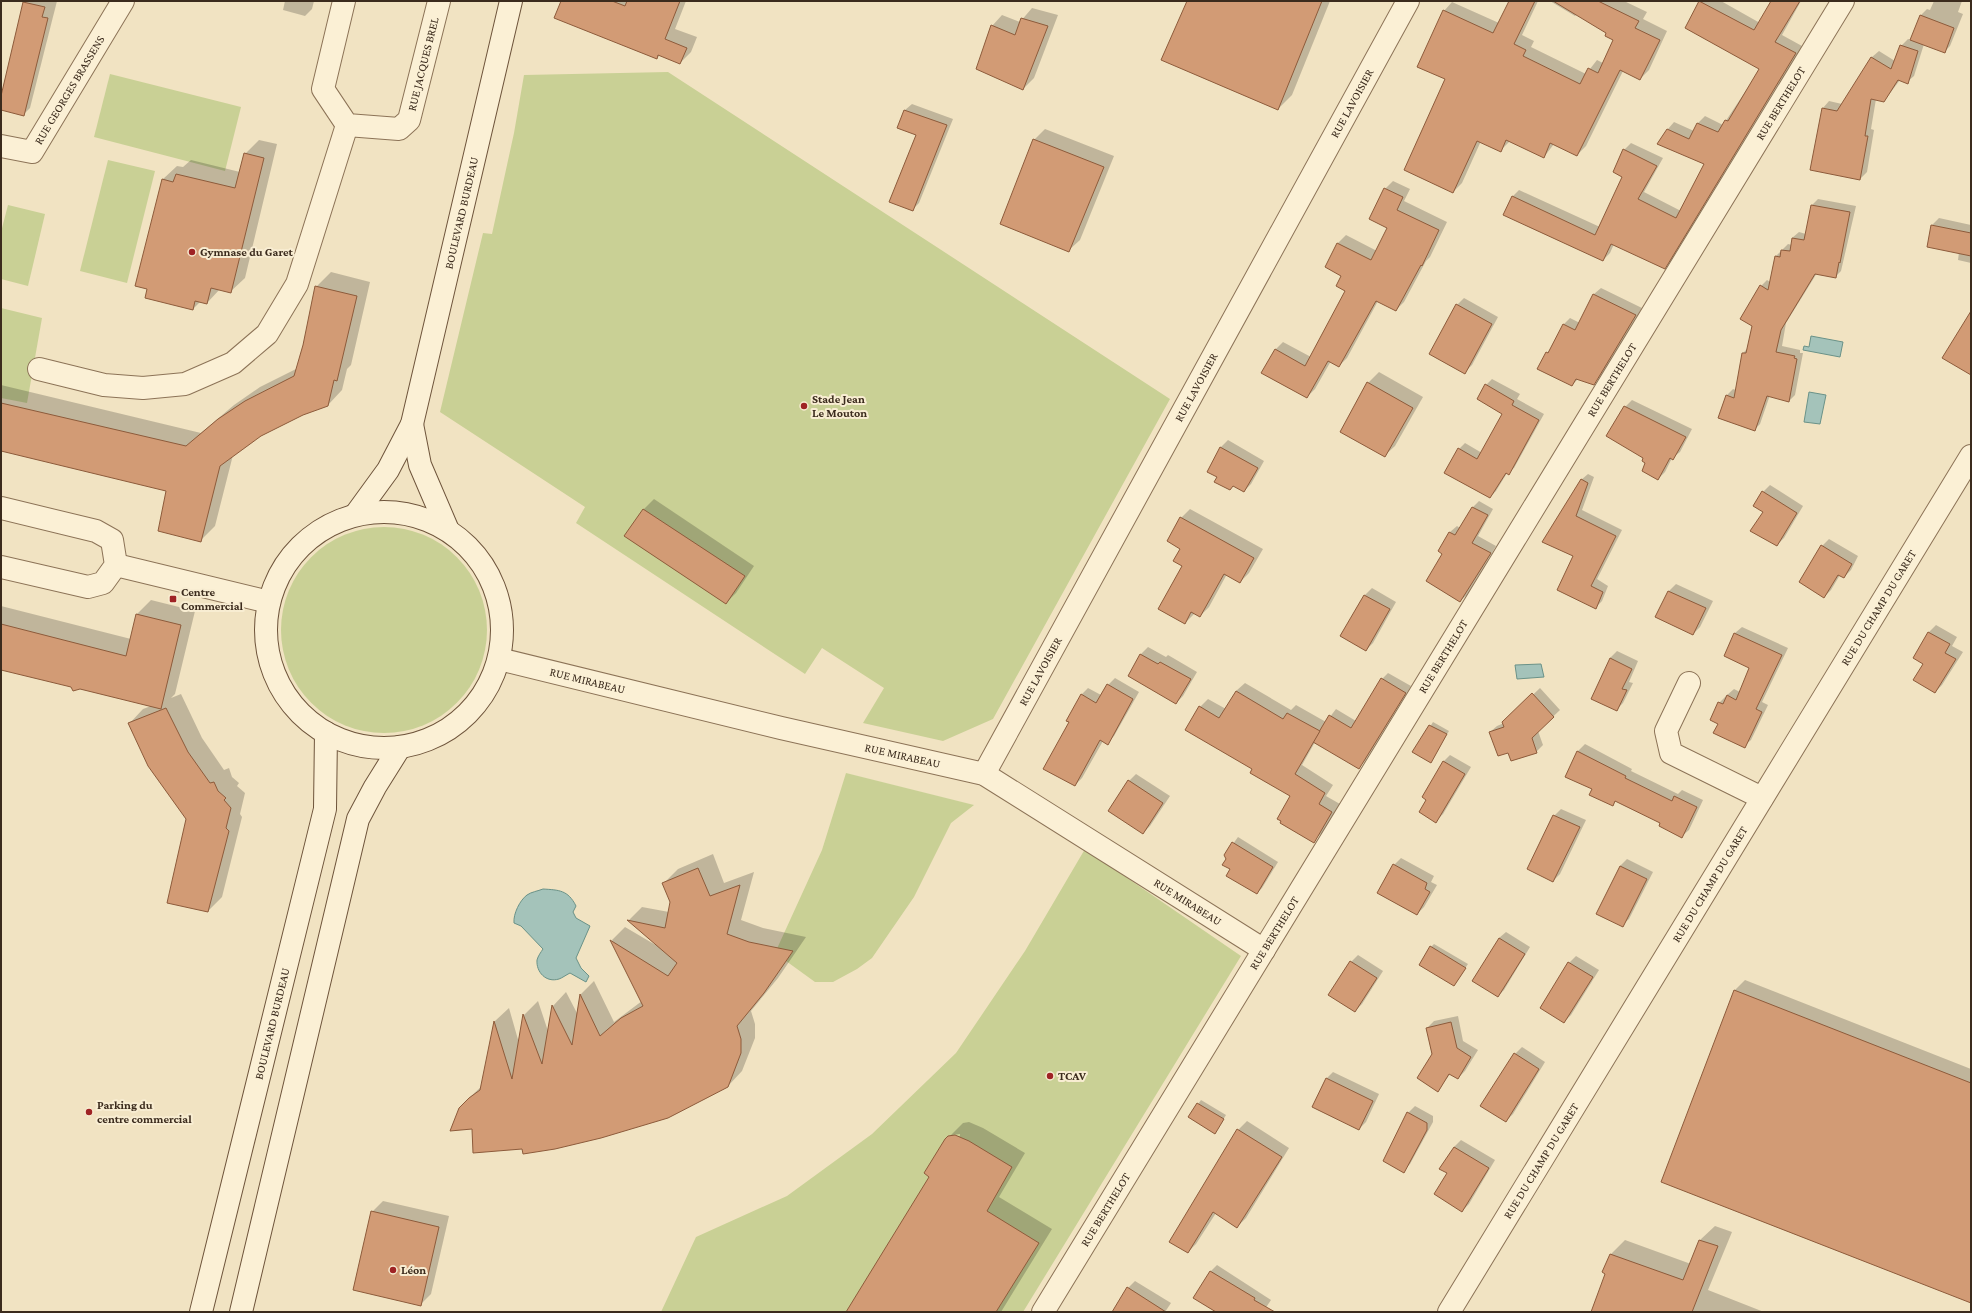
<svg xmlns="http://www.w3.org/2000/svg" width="1972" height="1313" viewBox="0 0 1972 1313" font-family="'Crimson Pro',serif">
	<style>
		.green { fill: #c9d095 }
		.water { fill: #a4c3ba; stroke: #6a9288 }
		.shadow { fill: #0003; fill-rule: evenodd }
		.building { fill: #d29b75; stroke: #8d5b3b }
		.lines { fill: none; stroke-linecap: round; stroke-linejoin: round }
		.street-casing { stroke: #8c7357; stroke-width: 24 }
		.secondary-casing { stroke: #6e543b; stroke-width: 24 }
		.street { stroke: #fbf0d5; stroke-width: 22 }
		.secondary { stroke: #fbf0d5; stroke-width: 22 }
		.poi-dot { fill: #9f2324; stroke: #f8edd2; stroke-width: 1.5 }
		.labels { text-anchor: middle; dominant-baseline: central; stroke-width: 4; stroke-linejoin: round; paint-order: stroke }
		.street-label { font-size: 12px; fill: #3b2b1d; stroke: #f8edd2 }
		.poi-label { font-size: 12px; font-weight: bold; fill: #3b2b1d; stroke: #f8edd2; text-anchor: start }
	</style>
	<rect width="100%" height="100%" fill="#f1e3c2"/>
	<g class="green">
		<path d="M668,72L1170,399L993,719L943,741L863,723L884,688L822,648L805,674L576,523L585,507L440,412L483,233L492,234L514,133L524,75Z"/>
		<path d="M110,74L241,107L225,171L94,137Z"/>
		<path d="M108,160L155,171L127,283L80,271Z"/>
		<path d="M8,205L45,214L28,286L1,279V232Z"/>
		<path d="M1,308L42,318L27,403L1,398Z"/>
		<circle cx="384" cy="630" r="103"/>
		<path d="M846,773L974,805L951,823L914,897L872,958L857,969L833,982H815L775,953L822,850Z"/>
		<path d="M1085,849L1241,956L1023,1312H661L696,1237L787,1196L872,1134L956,1053L1025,951Z"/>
	</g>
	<g class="water">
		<path d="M1811,336L1843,342L1840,357L1803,350L1804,346L1809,347Z"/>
		<path d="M1809,392L1826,395L1820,424L1804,422Z"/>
		<path d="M1541,664L1544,677L1517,679L1515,665Z"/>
		<path d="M543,889C559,890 568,890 576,906L573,912L576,918L590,926L576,958L581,968L589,976L586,982L570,973C566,975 562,978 559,979C546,983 536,972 537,960C538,956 541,952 543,949L521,926L514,923C513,914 520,900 527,895C531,892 538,891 543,889Z"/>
	</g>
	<g class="shadow">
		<path d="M24,1H57L30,108L23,115L1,109V101Z"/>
		<path d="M285,1H314L312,9L305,16L283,10Z"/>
		<path d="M562,1H686L675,29L697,37L691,52L680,63L660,55L657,58Z"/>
		<path d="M1188,1H1330L1292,95L1278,109Z"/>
		<path d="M1510,1H1538L1522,35L1534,41L1531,47L1586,74L1597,60L1603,63L1614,39L1608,33L1577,14L1575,16L1550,1H1624L1647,12L1643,19L1667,31L1649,70L1640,79L1623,71L1586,146L1577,155L1554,144L1544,157L1510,141L1501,150L1481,141L1462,183L1453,192L1444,11L1452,2L1499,23Z"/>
		<path d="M1700,1H1721L1760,23L1773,1H1801L1782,35L1802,46L1671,261L1664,268L1614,244L1610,253L1603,260L1512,197L1519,190L1600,227L1624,176V150L1631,143L1663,158L1644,192L1681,211L1705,164L1668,129L1674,122L1694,131L1698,123L1705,116L1723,125L1761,68L1686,27Z"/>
		<path d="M1934,1H1962L1958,12L1963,14L1950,46L1944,52L1924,44L1914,76L1907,82L1900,80L1884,101L1876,99L1871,129L1874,130L1867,172L1860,179L1811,169L1823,108L1829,101L1842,104L1872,57L1879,51L1895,61L1901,46L1908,39L1912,40L1921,15L1927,9L1930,10Z"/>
		<path d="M1032,8L1058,15L1034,78L1023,89L992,26L1002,15L1020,22Z"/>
		<path d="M912,104L953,119L919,203L912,210L917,135L899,128L905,110Z"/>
		<path d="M1045,129L1114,156L1080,240L1069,250L1034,140Z"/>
		<path d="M259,140L277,144L245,278L230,292L220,289L207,303L201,301L193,309L162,180L177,166L183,167L191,160L240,172L245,154Z"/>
		<path d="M1393,181L1410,189L1404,201L1447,222L1430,257L1426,261L1404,302L1396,310L1378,301L1347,358L1339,366L1331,361L1315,389L1307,397L1275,350L1283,342L1311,357L1347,290L1338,243L1346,235L1377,251L1388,228L1385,189Z"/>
		<path d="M1818,199L1856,206L1841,271L1835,277L1817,273L1786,323L1782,346L1800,350V353H1803L1795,395L1789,401L1770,395L1760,424L1754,430L1719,418L1727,395L1733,389L1736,390L1743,353L1748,348L1761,286L1767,280L1770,282L1776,256L1788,244L1792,245V238L1799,232L1806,234L1812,205Z"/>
		<path d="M1939,218L1971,225V263L1958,260L1959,252L1932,225Z"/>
		<path d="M331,272L370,282L351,365L347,369L342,390L328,405L303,414L261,435L233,455L215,526L201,540L168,490L1,450V385L201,433L234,405L260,387L298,368L316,287Z"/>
		<path d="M1601,288L1642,308L1600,377L1593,384L1579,378L1572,385L1547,353L1552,347L1564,324L1570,318L1580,323L1594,294Z"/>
		<path d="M1464,298L1498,317L1472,365L1465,372L1457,305Z"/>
		<path d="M1379,372L1423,397L1395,446L1384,456L1368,383Z"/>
		<path d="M1492,379L1520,394L1517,399L1544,414L1514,468L1507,473L1496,491L1490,497L1459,449L1465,443L1482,453L1504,413L1478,399L1486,385Z"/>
		<path d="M1632,400L1692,429L1680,452L1672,458L1665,472L1658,479L1644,458L1625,407Z"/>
		<path d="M1228,440L1264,461L1251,484L1244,491L1234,485L1230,489L1218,477L1208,471L1221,447Z"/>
		<path d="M1588,474L1594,477L1582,510L1622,530L1597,579L1608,586L1602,601L1596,607L1574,556L1543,541L1581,480Z"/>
		<path d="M1770,485L1803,506L1784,538L1777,545L1764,511L1763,492Z"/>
		<path d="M654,499L754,566L736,593L726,603L625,536L644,509Z"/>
		<path d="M1479,501L1493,509L1478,536L1496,546L1467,595L1460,601L1444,553L1440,551L1450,532L1457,526L1460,528L1473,507Z"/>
		<path d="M1190,509L1263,549L1249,573L1240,582L1227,574L1209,607L1200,616L1195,613L1185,623L1181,518Z"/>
		<path d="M1829,539L1858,556L1851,570L1844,577L1840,575L1831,590L1824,597L1822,546Z"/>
		<path d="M1676,584L1713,601L1700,627L1693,634L1657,617L1669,591Z"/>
		<path d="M1372,588L1396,602L1373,643L1366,650L1341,636L1365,595Z"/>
		<path d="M151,600L195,611L175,694L171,698L181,694L202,738L224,770L229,768L232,777L239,783L237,786L245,793L240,814L242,817L222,897L208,911L187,819L129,724L143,709L151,706L1,669V606L131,639L137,614Z"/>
		<path d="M1936,625L1957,637L1952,646L1963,652L1942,685L1935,692L1924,664L1914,658L1929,632Z"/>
		<path d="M1742,627L1788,648L1762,702L1768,705L1751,740L1744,746L1719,723L1712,720L1719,703L1726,696L1734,689L1740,692L1750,667L1725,655L1735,633Z"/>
		<path d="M1148,647L1166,657L1168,655L1197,672L1183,696L1176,703L1129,675L1141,654Z"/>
		<path d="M1617,651L1638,661L1629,682L1633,683L1623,703L1616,710L1610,658Z"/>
		<path d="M1388,673L1411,686L1365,761L1359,767L1315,742L1302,765L1333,785L1326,796L1340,804L1322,833L1313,841L1283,821L1292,795L1253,769L1200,707L1208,699L1226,709L1236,691L1245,683L1291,710L1296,705L1326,722L1336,709L1356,721L1382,679Z"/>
		<path d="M1115,678L1139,692L1114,736L1107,743L1103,741L1082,778L1075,785L1070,722L1081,695L1088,688L1101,695L1108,685Z"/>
		<path d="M1540,688L1560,710L1538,731L1543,745L1536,752H1509L1490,732L1497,726L1504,723Z"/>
		<path d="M1433,722L1449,731L1431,762L1414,752Z"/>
		<path d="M1585,744L1632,769L1631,771L1678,794L1682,790L1703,800L1689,830L1682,836L1661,823L1616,801L1612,805L1594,789L1566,776L1578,751Z"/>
		<path d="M1450,755L1471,767L1443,814L1436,821L1443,762Z"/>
		<path d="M1136,774L1170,796L1150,826L1143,833L1129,781Z"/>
		<path d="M1561,809L1586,820L1560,874L1553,881L1554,816Z"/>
		<path d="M1238,837L1278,862L1262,888L1257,893L1231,869L1225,855Z"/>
		<path d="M713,854L724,883L754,872L741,920L763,928L806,937L778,978L751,1011L755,1024V1038L742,1071L728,1086L523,1148L469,1098L483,1085L495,1021L509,1008L519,1043L524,1015L538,1001L548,1031L553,1006L566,992L578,1015L581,994L594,981L614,1022L642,1001L612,940L625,927L659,947L629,920L642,907L669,912L672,902L664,883L678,869Z"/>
		<path d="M1401,858L1434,876L1431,882L1437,885L1424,907L1417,914L1394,865Z"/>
		<path d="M1627,859L1653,872L1629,919L1622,925L1598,913L1620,866Z"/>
		<path d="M1506,932L1530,947L1504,990L1498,996L1499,938Z"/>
		<path d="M1434,944L1468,964L1454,985L1431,947Z"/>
		<path d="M1358,955L1383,971L1362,1004L1355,1011L1351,962Z"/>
		<path d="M1576,956L1599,970L1571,1015L1564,1022L1569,963Z"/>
		<path d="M1745,980L1971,1069V1302L1734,991Z"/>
		<path d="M1458,1016L1463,1041L1478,1050L1465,1071L1458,1078L1451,1073L1438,1090L1427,1028L1434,1021Z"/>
		<path d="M1522,1047L1545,1062L1513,1114L1506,1121L1515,1054Z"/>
		<path d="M1333,1072L1379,1094L1366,1122L1359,1129L1326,1079Z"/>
		<path d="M1201,1100L1226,1115L1215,1133L1189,1117Z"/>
		<path d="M1415,1106L1433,1116V1122L1410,1164L1403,1171L1408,1113Z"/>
		<path d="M1247,1121L1289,1148L1246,1218L1237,1227L1216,1213L1196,1244L1188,1252L1238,1130Z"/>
		<path d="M969,1122L983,1128L1025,1153L999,1197L1052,1229L1001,1312H847L931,1176L946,1140L963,1123ZM960,1134V1136L952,1137V1135Z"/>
		<path d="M1461,1140L1495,1160L1469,1204L1462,1211L1448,1172L1454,1147Z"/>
		<path d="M383,1201L449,1216L431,1294L420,1305L372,1212Z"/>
		<path d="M1715,1226L1732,1232L1708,1290L1764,1312H1592L1606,1273L1603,1271L1611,1254L1625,1240L1691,1264L1700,1240Z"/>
		<path d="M1217,1265L1271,1300L1263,1312H1217L1194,1298L1211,1271Z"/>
		<path d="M1135,1281L1171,1303L1165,1312H1113L1128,1288Z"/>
	</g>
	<g class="building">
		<path d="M561,1H612L625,6L627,1H680L665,39L687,48L680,64L658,55L657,59L554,18Z"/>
		<path d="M1187,1H1322L1278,110L1161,60Z"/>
		<path d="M1509,1H1535L1514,44L1526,50L1523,56L1580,84L1588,68L1598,73L1613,40L1605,36L1606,33L1553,1H1598L1639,21L1635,28L1660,40L1640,80L1620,70L1577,156L1550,143L1544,158L1506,140L1501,152L1477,141L1453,193L1404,170L1445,79L1417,67L1443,10L1493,33Z"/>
		<path d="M1699,1L1754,30L1771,1H1800L1775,42L1796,53L1665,269L1611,244L1603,261L1503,215L1512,196L1595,235L1622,177L1613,172L1623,149L1657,166L1638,199L1676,218L1704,164L1657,144L1667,129L1689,139L1697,123L1718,132L1725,120L1728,121L1759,69L1685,28Z"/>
		<path d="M23,2L45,7L42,17L48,18L24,116L1,110V96Z"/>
		<path d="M1920,15L1954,28L1945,53L1910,40Z"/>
		<path d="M1021,18L1048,26L1023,90L976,69L991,25L1015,35Z"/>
		<path d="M1900,45L1918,51L1908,84L1898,80L1884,102L1871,99L1865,136H1868L1860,180L1810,170L1822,108L1837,111L1871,57L1891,69Z"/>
		<path d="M904,110L947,125L913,211L889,202L916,135L897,128Z"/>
		<path d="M1033,139L1104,167L1069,252L1000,224Z"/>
		<path d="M244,153L264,158L231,293L211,288L207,304L195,301L193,310L145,298L147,289L135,286L162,179L173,182L176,174L235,188Z"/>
		<path d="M1384,188L1403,197L1397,210L1439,230L1422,266L1421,265L1396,311L1376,301L1339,367L1328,361L1307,398L1261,373L1275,349L1305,366L1345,291L1336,286L1341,276L1325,267L1337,243L1371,260L1387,228L1369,219Z"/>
		<path d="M1811,205L1850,212L1840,263L1839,262L1836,278L1815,274L1781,330L1776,352L1795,356L1794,358L1797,359L1789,402L1767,396L1755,431L1718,418L1726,395L1734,398L1742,353H1746L1752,326L1740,319L1760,285L1768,290L1775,256L1780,257L1781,250L1790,251L1792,238L1804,240Z"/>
		<path d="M1931,225L1971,233V256L1927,247Z"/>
		<path d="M315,286L357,296L337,381L334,380L328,406L303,415L261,436L220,466L201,542L158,531L166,491L1,451V403L186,446L218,419L245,401L294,376L303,345Z"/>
		<path d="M1593,294L1636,315L1594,385L1576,379L1572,386L1537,369L1546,352L1548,353L1563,324L1575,330Z"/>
		<path d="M1456,304L1492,324L1465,374L1429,354Z"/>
		<path d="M1971,311V375L1942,358Z"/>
		<path d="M1367,382L1413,408L1385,457L1340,432Z"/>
		<path d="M1485,384L1514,401L1512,405L1539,420L1509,475L1506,473L1490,498L1444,473L1458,448L1477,459L1502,414L1477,399Z"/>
		<path d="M1624,406L1686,437L1673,460L1670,458L1658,480L1642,471L1645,463L1642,461L1643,458L1606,436Z"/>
		<path d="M1220,447L1258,468L1244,492L1233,486L1230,490L1214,482L1217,477L1207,472Z"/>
		<path d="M1581,479L1588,483L1576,516L1616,536L1591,586L1603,592L1596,609L1557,590L1573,556L1542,542Z"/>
		<path d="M1762,491L1797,513L1777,546L1750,531L1763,512L1753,506Z"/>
		<path d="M1472,507L1488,515L1472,543L1491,553L1460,602L1426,581L1442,554L1438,551L1449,532L1455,535Z"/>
		<path d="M643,509L745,576L726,604L624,536Z"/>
		<path d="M1180,517L1254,558L1240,583L1224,574L1200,617L1191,612L1185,624L1158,609L1182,566L1173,561L1180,549L1167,541Z"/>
		<path d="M1821,545L1852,564L1844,578L1838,575L1824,598L1799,582Z"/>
		<path d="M1668,591L1706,608L1693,635L1655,617Z"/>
		<path d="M1364,595L1390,609L1366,651L1340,636Z"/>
		<path d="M136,614L181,625L161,709L80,689L73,691L71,687L1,670V624L126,656Z"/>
		<path d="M1928,632L1950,644L1945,653L1956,659L1935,693L1913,680L1923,664L1913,658Z"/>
		<path d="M1734,633L1782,655L1756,709L1762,712L1745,748L1713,733L1718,724L1710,720L1718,702L1723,704L1727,695L1736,700L1749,668L1724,656Z"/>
		<path d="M1140,654L1158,664L1160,662L1191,679L1176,704L1128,676Z"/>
		<path d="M1610,658L1632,669L1622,689L1627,690L1617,711L1591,699Z"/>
		<path d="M1381,678L1406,693L1359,769L1313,742L1329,715L1351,728Z"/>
		<path d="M1107,684L1133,699L1108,745L1100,740L1075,786L1043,769L1069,722L1066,721L1081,694L1096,703Z"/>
		<path d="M1236,691L1283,719L1287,713L1320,731L1295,774L1325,793L1319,804L1332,812L1314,843L1280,823L1281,821L1277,819L1290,796L1250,773L1252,769L1185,730L1199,706L1219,718Z"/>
		<path d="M1532,693L1554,717L1532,738L1537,753L1511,761L1508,753L1498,756L1489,732L1504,727L1502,722Z"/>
		<path d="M166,708L188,752L210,783L214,782L218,791L226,798L224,800L231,808L226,828L229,831L208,912L167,903L186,819L148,766L128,723Z"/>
		<path d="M1429,725L1447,734L1431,763L1412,752Z"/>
		<path d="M1577,751L1626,776L1625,778L1672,801L1674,796L1697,807L1682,838L1659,826L1660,823L1615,801L1613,806L1589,795L1592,789L1565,777Z"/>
		<path d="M1443,761L1465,774L1436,823L1419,812L1426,800L1422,797Z"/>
		<path d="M1128,780L1163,803L1143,834L1108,811Z"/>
		<path d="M1553,815L1580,827L1553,882L1527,869Z"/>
		<path d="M1232,842L1273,867L1257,894L1226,876L1230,869L1222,865L1226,859L1224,855Z"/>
		<path d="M1393,864L1427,883L1425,889L1430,892L1417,915L1377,893Z"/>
		<path d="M1620,866L1647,879L1623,927L1596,914Z"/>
		<path d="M698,868L710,896L740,885L727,934L749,942L793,951L764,993L737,1026L741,1039V1053L728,1087L668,1118L601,1138L555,1149L523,1154L522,1149L473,1153L472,1129L450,1131L459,1108L469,1098L480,1090L494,1021L512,1079L523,1014L542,1064L552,1005L572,1045L580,994L600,1036L621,1018L643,1006L610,940L668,976L677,963L627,920L665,928L670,902L662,883Z"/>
		<path d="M1499,938L1525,954L1498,997L1472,981Z"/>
		<path d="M1430,946L1466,968L1454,986L1419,965Z"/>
		<path d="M1350,961L1377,978L1355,1012L1328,995Z"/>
		<path d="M1568,962L1593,977L1564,1023L1540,1008Z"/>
		<path d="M1734,990L1971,1083V1303L1661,1182Z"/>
		<path d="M1451,1022L1457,1048L1471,1057L1458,1079L1449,1074L1438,1092L1417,1078L1432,1054L1426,1028Z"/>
		<path d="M1514,1053L1539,1069L1506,1122L1480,1106Z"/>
		<path d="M1326,1078L1373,1101L1359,1130L1312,1107Z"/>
		<path d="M1197,1103L1224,1119L1215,1134L1188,1117Z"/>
		<path d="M1407,1112L1427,1123V1130L1404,1173L1383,1161Z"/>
		<path d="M1237,1129L1282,1157L1237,1228L1213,1212L1188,1253L1169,1242Z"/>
		<path d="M955,1135L969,1141L1012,1167L987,1211L1039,1243L996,1312H846L929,1177L924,1173L945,1139L948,1136Z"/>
		<path d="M1454,1147L1489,1168L1462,1212L1434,1194L1447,1173L1439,1169Z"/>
		<path d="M371,1211L439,1227L421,1306L353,1290Z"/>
		<path d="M1699,1240L1718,1246L1692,1312H1591L1605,1274L1602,1272L1610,1254L1683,1280Z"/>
		<path d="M1210,1271L1255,1298L1254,1300L1275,1312H1216L1193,1298Z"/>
		<path d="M1127,1287L1166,1312H1112Z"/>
	</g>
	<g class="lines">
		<defs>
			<g id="street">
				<path id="s1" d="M344,1L323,89L347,125L399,129L409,120L439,1"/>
				<path id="s2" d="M1,146L32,152L123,1"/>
				<path d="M39,369L104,385L143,388L185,384L233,363L267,334L297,284L347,125"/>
				<path d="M1,508L96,531L112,540L116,565L103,583L88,587L1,567"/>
				<path d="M116,565L269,602"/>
				<path id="s3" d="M499,659L781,728L984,774L1264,950"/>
				<path d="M1689,683L1666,731L1671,753L1762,798"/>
				<path id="s4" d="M984,774L1408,1"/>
				<path id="s5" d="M1043,1312L1843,1"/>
				<path id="s6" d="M1449,1312L1971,456"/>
			</g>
			<g id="secondary">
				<path d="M412,424L420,465L447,528"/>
				<circle cx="384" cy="630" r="118"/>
				<path id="s7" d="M356,514L388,470L412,424L511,1"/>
				<path id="s8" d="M201,1312L325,809L326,733"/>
				<path d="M241,1312L358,819L375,787L400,747"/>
			</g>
		</defs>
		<use href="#street" class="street-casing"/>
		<use href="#secondary" class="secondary-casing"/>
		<use href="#street" class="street"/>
		<use href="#secondary" class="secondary"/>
	</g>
	<g class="poi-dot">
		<circle cx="192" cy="252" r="4"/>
		<circle cx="804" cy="406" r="4"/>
		<rect x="169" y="595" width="8" height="8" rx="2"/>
		<circle cx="1050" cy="1076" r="4"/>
		<circle cx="89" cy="1112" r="4"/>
		<circle cx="393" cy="1270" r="4"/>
	</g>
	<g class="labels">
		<g class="street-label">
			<text stroke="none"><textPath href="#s1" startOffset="257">RUE JACQUES BREL</textPath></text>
			<text stroke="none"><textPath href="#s2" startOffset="104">RUE GEORGES BRASSENS</textPath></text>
			<text stroke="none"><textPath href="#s4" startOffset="765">RUE LAVOISIER</textPath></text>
			<text stroke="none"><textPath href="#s5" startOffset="1416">RUE BERTHELOT</textPath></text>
			<text stroke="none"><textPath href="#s7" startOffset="323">BOULEVARD BURDEAU</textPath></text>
			<text stroke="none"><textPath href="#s5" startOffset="1092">RUE BERTHELOT</textPath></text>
			<text stroke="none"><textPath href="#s4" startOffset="441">RUE LAVOISIER</textPath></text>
			<text stroke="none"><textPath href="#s6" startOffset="825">RUE DU CHAMP DU GARET</textPath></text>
			<text stroke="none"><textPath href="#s5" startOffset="768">RUE BERTHELOT</textPath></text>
			<text stroke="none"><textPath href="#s4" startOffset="117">RUE LAVOISIER</textPath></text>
			<text stroke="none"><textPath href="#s3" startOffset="91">RUE MIRABEAU</textPath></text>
			<text stroke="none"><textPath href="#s3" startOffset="415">RUE MIRABEAU</textPath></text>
			<text stroke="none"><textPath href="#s6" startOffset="501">RUE DU CHAMP DU GARET</textPath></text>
			<text stroke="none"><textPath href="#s3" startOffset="739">RUE MIRABEAU</textPath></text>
			<text stroke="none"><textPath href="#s5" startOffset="444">RUE BERTHELOT</textPath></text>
			<text stroke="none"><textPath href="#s8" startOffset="297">BOULEVARD BURDEAU</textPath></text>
			<text stroke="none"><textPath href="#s6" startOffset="177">RUE DU CHAMP DU GARET</textPath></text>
			<text stroke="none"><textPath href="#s5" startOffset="120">RUE BERTHELOT</textPath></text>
		</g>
		<g class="poi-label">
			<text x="200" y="252">Gymnase du Garet</text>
			<text x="812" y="399">Stade Jean<tspan x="812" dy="14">Le Mouton</tspan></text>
			<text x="181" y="592">Centre<tspan x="181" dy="14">Commercial</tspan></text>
			<text x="1058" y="1076">TCAV</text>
			<text x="97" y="1105">Parking du<tspan x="97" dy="14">centre commercial</tspan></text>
			<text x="401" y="1270">Léon</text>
		</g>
	</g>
	<rect width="1972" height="1313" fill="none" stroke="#3b2b1d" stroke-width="4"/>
</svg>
